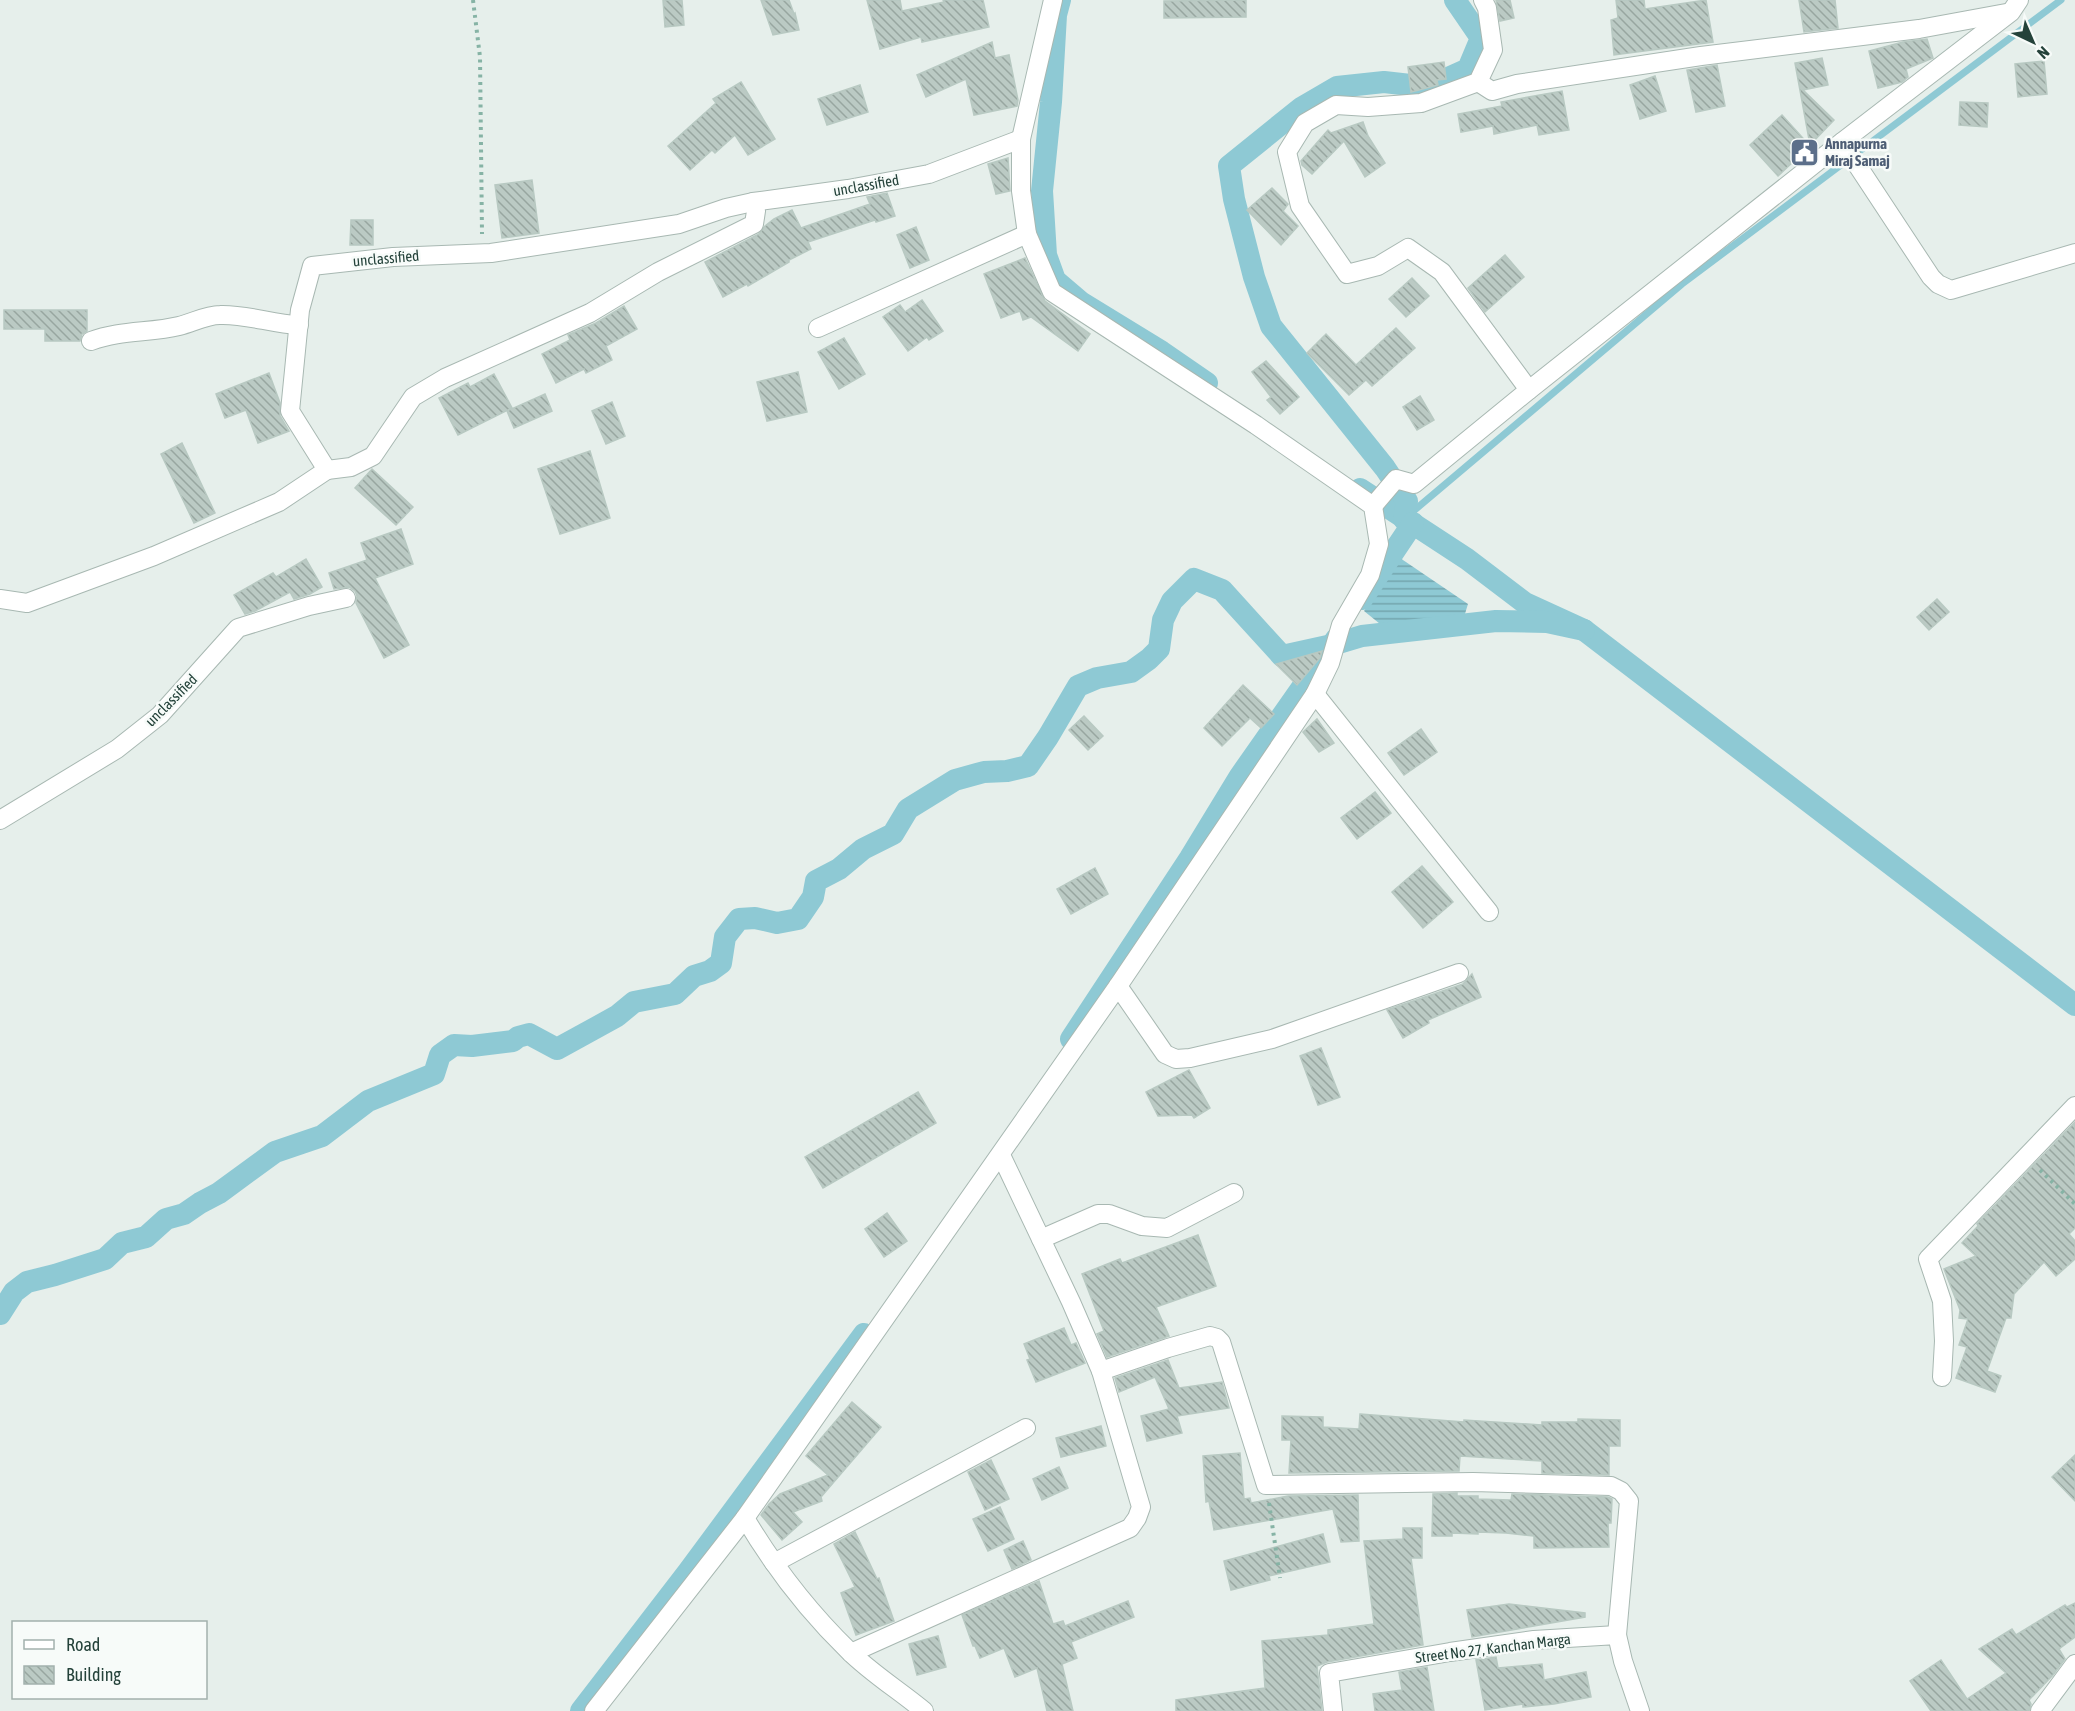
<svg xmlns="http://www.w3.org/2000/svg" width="2075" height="1711" viewBox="0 0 2075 1711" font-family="'Asap Condensed',sans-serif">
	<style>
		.water { fill: url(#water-rules) }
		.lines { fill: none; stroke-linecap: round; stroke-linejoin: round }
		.stream { stroke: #8ec9d4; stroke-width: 7 }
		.canal { stroke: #8ec9d4; stroke-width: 22 }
		.building { fill: url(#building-back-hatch); stroke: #b8c9c2; stroke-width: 1.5 }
		.minor-casing { stroke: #a8b8b2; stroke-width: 20 }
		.path { stroke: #86b3a5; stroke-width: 4; stroke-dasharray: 3 4.5; stroke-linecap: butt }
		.minor { stroke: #fff; stroke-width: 18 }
		.labels { text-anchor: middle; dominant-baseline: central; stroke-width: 5; stroke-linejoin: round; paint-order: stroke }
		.service-label { font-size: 15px; font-weight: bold; fill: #4e5e75; stroke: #f7fbf9; text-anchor: start }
		.street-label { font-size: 15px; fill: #24423a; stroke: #f7fbf9 }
	</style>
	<defs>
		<pattern id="water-rules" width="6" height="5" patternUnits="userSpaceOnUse" patternTransform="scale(1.5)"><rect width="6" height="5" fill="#8ec9d4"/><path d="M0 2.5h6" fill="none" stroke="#74a5ad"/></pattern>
		<pattern id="building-back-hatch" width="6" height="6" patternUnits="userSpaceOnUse" patternTransform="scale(1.5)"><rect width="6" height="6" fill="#bbcac4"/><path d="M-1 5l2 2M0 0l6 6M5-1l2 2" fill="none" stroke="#98a6a0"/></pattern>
	</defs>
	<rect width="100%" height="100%" fill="#e6efeb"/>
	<path class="water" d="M1400,558L1468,604L1464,617L1385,628L1364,611Z"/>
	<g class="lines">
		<path class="stream" d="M1404,519L1682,284L2061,0"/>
		<g class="canal">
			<path d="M1060,0L1056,15L1051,102L1042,191L1046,255L1055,280L1082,303L1162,352L1207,383"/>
			<path d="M1360,489L1467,559L1525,603L1584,630L2075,1005"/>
			<path d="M1404,519L1407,501L1385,468L1271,326L1254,277L1234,199L1229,166L1301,108L1337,87L1384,82L1428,87L1468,69L1481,38L1455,0"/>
			<path d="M1362,599L1413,523"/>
			<path d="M1071,1039L1190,858L1240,776L1336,639"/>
			<path d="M0,1314L14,1292L27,1282L55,1275L105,1259L122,1243L146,1237L166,1219L184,1214L200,1203L219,1193L275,1152L322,1136L368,1101L434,1074L440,1055L454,1045L472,1046L513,1041L518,1037L529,1034L557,1049L617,1016L634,1002L675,994L694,976L710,971L721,963L725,937L739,919L755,918L777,923L798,919L813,897L816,881L839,869L863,849L893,834L908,809L955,780L984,772L1007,771L1028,766L1048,737L1078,686L1097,678L1131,672L1149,659L1159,649L1163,620L1172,601L1194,579L1222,590L1282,656L1332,645L1362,636L1496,621L1547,622L1584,630"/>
			<path d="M581,1711L688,1572L864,1334"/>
		</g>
	</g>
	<g class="building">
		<path d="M663,0H682L684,25L665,27Z"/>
		<path d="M761,0H789L794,14L795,13L799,30L773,35Z"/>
		<path d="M867,0H900L902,11L944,2L943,0H983L989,27L922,42L921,37L880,49Z"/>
		<path d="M1246,0V17L1164,18V1Z"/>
		<path d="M1496,0H1510L1514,18L1500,21Z"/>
		<path d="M1616,0H1644L1645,9L1706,0L1713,42L1614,55L1611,20L1618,18Z"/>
		<path d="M1799,0H1835L1838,28L1804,32Z"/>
		<path d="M1927,39L1933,58L1906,69L1908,77L1902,82L1878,88L1869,51L1903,42Z"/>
		<path d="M992,42L995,58L1009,55L1018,100L1017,106L974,115L966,79L926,97L917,75Z"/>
		<path d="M1822,58L1828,85L1803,90L1834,120L1810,145L1795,63Z"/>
		<path d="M2044,61L2047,94L2018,97L2015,64Z"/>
		<path d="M1444,62L1446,79L1437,80L1438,85L1411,92L1408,67Z"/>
		<path d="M1717,65L1725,106L1696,112L1687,70Z"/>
		<path d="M1655,76L1666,111L1640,119L1630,85Z"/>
		<path d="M741,82L775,139L748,155L735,135L715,153L712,150L690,170L668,146L716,103L713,99Z"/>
		<path d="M860,85L868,112L827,125L818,99Z"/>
		<path d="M1562,91L1569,130L1539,135L1537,125L1494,134L1493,126L1461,132L1458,114L1502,106L1501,102Z"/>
		<path d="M1960,102L1988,103L1987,127L1959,125Z"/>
		<path d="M1782,115L1810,146L1778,176L1750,145Z"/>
		<path d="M1363,122L1368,136L1385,163L1365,177L1344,141L1312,174L1302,165L1301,161L1328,130L1331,133Z"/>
		<path d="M1008,158L1010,191L996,194L988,164Z"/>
		<path d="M532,180L539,233L502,238L495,185Z"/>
		<path d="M1272,188L1288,204L1283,211L1298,226L1281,245L1247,210Z"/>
		<path d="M887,193L895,216L876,222L875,220L808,242L811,249L789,260V262L748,286L747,284L723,297L705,262L759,234L765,226L774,219L792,210L801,228L870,204L867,197Z"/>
		<path d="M351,220H373V245H350Z"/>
		<path d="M916,227L929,260L910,268L897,235Z"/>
		<path d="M1505,255L1524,277L1485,312L1468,288Z"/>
		<path d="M1025,258L1045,301L1090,334L1078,351L1031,317L1023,320L1020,311L1001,318L984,274Z"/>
		<path d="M1412,278L1429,296L1406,317L1389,299Z"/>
		<path d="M922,300L943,331L929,340L927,337L908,351L883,317L900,305L905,312Z"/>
		<path d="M624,306L637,329L606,346L612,360L586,373L584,369L556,383L542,354L570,340L568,335L596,323Z"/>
		<path d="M4,310H87V331L82,334L80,341H45V329H4Z"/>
		<path d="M1396,328L1415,348L1372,386L1366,380L1349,395L1307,353L1326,334L1356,365Z"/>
		<path d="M844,338L865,374L839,389L818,352Z"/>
		<path d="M1266,361L1299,397L1280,414L1267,400L1271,397L1252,372Z"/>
		<path d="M798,372L807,412L767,421L757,382Z"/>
		<path d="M269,373L280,403V416L289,431L258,443L246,410L225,418L216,394Z"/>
		<path d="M494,374L512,408L458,435L439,398L468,383L470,387Z"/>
		<path d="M545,394L552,411L514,428L507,411Z"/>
		<path d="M1420,396L1434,420L1417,430L1403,407Z"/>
		<path d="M612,402L625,436L606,444L592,411Z"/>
		<path d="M182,443L215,513L194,523L161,454Z"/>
		<path d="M590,451L610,518L560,534L538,469Z"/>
		<path d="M372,469L413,507L396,525L355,488Z"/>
		<path d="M401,529L413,564L375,578L409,645L384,658L356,603L357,596L355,591L349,587L334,589L329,573L367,560L361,543Z"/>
		<path d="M306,559L322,587L310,594L294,599L290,592L255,611L245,614L234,595L273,573L276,577Z"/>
		<path d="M1937,599L1949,612L1929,630L1917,617Z"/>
		<path d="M1322,651L1320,658L1297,685L1276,664Z"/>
		<path d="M1243,685L1274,714L1261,728L1250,718L1222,746L1204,728Z"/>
		<path d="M1084,716L1103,736L1088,750L1069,730Z"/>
		<path d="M1317,719L1334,743L1319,752L1303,732Z"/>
		<path d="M1421,729L1437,752L1404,775L1388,753Z"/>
		<path d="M1375,792L1391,813L1357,839L1341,818Z"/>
		<path d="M1422,866L1453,902L1423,928L1392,892Z"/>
		<path d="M1095,868L1108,894L1071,914L1057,889Z"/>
		<path d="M1472,974L1481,997L1428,1020L1429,1023L1403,1038L1387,1010L1463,984Z"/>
		<path d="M1321,1048L1340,1097L1318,1105L1300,1056Z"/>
		<path d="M1189,1070L1210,1108L1194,1118L1192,1115L1158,1116L1146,1092Z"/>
		<path d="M918,1092L936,1123L823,1188L805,1157Z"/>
		<path d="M2075,1122V1228L2069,1234L2075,1241V1259L2056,1276L2044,1262L2014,1294L2011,1318H2006L1987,1371L2001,1376L1995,1392L1956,1378L1967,1347L1959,1345L1968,1319L1959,1318L1960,1310L1944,1269L1976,1256L1962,1243L1978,1226L1977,1224Z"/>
		<path d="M887,1213L907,1241L884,1257L865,1229Z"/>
		<path d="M1198,1235L1216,1286L1156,1307L1169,1336L1107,1357L1097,1334L1104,1331L1082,1274L1120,1259L1122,1263Z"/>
		<path d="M1064,1328L1071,1345L1076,1343L1085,1363L1036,1382L1027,1360L1030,1359L1024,1344Z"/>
		<path d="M1168,1360L1179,1388L1222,1382L1229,1408L1177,1416L1182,1433L1147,1441L1141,1416L1169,1409L1155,1377L1119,1392L1115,1378Z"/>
		<path d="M852,1402L881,1427L821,1497L822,1501L793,1512L802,1522L782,1540L761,1515L769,1504L780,1494L828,1475L806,1456Z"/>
		<path d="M1360,1414L1464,1422V1420L1542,1425V1422H1578V1419L1620,1420V1446H1609V1475L1542,1473V1461L1460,1456L1459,1471L1289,1473L1291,1440H1282V1416L1323,1417V1427L1359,1429Z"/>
		<path d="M1101,1426L1106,1446L1061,1457L1056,1438Z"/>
		<path d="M1240,1453L1244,1499L1250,1498L1251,1503L1288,1496L1358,1495L1359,1541L1341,1542L1333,1509L1214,1530L1209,1501L1206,1502L1203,1456Z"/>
		<path d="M2075,1455V1501L2052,1477Z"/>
		<path d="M991,1460L1009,1499L985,1510L968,1472Z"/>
		<path d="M1059,1467L1068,1488L1042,1500L1033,1479Z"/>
		<path d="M1457,1493V1496H1478V1499L1511,1500L1512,1494L1608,1497L1612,1499L1611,1523H1608L1609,1547L1534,1548V1536L1506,1533L1478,1532V1534L1452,1533V1536H1432L1433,1494Z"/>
		<path d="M1000,1507L1014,1539L988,1551L973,1519Z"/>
		<path d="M1403,1528H1422V1558H1411L1423,1645L1327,1662L1317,1666L1322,1711H1176V1700L1265,1688L1262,1641L1328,1635V1630L1374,1624L1364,1541L1403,1539Z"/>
		<path d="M855,1532L877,1579L879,1578L894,1621L856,1635L841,1593L855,1587L834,1544Z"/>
		<path d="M1323,1534L1330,1562L1269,1576L1270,1580L1231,1590L1224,1561Z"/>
		<path d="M1023,1541L1031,1560L1012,1569L1004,1550Z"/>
		<path d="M1039,1581L1053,1624L1063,1621L1065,1626L1128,1601L1134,1617L1071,1642L1077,1658L1062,1664L1073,1711H1047L1037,1668L1015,1677L1004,1648L980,1658L975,1646H973L962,1615Z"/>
		<path d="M2075,1603V1637L2059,1649L2065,1659L2053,1675L2029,1700L2031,1704L2029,1711H1931L1910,1681L1941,1660L1967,1699L2006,1673L1979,1649L2012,1629L2016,1635L2065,1605L2067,1607Z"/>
		<path d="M1509,1604L1585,1613V1617L1472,1637L1467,1610Z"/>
		<path d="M938,1636L946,1667L917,1675L909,1644Z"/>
		<path d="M1496,1657L1498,1668L1542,1664L1544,1680L1586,1672L1591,1697L1554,1704L1523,1707V1704L1485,1710L1476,1660Z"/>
		<path d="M1427,1667L1434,1711H1375L1373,1694L1402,1690L1399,1672Z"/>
	</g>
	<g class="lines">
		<defs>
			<g id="minor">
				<path d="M1483,0L1487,8L1493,50L1478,82L1421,103L1368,107L1336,105L1305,123L1287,152L1300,206L1347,274L1378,266L1408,248L1442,272L1529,390"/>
				<path d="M1478,82L1492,91L1517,84L1701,56L1919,29L2006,13"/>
				<path d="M1842,142L1931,277L1938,284L1951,290L2075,253"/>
				<path d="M818,328L1027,234"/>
				<path d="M91,341C120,330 150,333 179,326C192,323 206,315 220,315C247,314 272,324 299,325"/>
				<path d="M327,470L351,467L373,456L413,397L445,378L590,313L658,272L754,224L756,211L753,202"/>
				<path d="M1373,506L1396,479L1414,484L1529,390L1842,142L2011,12L2019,0"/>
				<path d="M0,599L27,603L154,556L279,502L327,470L290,411L300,310L312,266L393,257L491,253L679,224L726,208L753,202L848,189L929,174L1021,139"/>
				<path d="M1315,694L1489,912"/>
				<path d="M0,820L117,749L160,715L238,628L309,606L346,598"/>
				<path d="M1118,986L1165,1054L1176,1059L1190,1058L1272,1039L1459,973"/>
				<path d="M1001,1155L1071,1302L1101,1371"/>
				<path d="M1041,1239L1098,1214H1109L1142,1226L1167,1228L1234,1193"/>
				<path d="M1942,1377L1944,1341L1942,1301L1928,1259L2075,1106"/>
				<path d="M745,1518C774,1567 809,1612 849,1651C871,1673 900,1691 924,1711"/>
				<path d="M774,1563L1026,1428"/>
				<path d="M851,1653L1130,1528L1137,1518L1141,1507L1101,1371L1168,1348L1210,1336L1217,1338L1221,1342L1266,1485L1473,1482L1611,1486L1621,1491L1629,1501L1617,1635"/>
				<path d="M594,1711L745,1518L1118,986L1315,694L1330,663L1341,625L1370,575L1379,544L1373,506L1256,425L1052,292L1027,234L1021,191V139L1053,0"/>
				<path d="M1333,1711L1329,1673L1450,1652L1534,1640L1617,1635L1623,1661L1640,1711"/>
				<path d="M2040,1711L2075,1664"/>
			</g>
		</defs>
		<use href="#minor" class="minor-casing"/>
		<g class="path">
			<path d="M473,0L480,57L482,234"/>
			<path d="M2040,1170L2075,1204"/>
			<path d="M1269,1503L1280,1578"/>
		</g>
		<use href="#minor" class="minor"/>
	</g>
	<defs>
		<symbol id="civic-square" viewBox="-11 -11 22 22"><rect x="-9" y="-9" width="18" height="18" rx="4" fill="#5c6f8a" stroke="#f7fbf9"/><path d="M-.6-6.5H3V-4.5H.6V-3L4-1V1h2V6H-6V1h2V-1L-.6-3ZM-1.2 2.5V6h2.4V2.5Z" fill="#fff"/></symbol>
	</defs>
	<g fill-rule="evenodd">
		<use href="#civic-square" x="1788" y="136" width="33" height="33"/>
	</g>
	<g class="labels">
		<g class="service-label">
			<text x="1825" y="143">Annapurna<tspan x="1825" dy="17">Miraj Samaj</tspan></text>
		</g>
		<g class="street-label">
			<text transform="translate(866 185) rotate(-10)">unclassified</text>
			<text transform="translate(386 258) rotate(-5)">unclassified</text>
			<text transform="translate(171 700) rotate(-45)">unclassified</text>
			<text transform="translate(1493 1648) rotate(-7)">Street No 27, Kanchan Marga</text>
		</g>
	</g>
	<rect x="12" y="1621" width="195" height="78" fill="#f7fbf9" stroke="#a3b1ad" stroke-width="1.5"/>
	<rect x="24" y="1640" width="30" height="9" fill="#ffffff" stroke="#a3b1ad" stroke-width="1.5"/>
	<text x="66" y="1651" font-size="18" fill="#24423a">Road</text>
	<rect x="24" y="1666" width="30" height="18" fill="url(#building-back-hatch)" stroke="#a3b1ad" stroke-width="1.5"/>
	<text x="66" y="1681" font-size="18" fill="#24423a">Building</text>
	<g transform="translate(2033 42) rotate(136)" stroke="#f7fbf9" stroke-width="4.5" paint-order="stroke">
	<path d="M0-4.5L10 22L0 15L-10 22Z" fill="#24423a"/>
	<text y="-9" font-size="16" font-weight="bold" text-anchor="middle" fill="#24423a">N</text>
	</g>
</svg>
